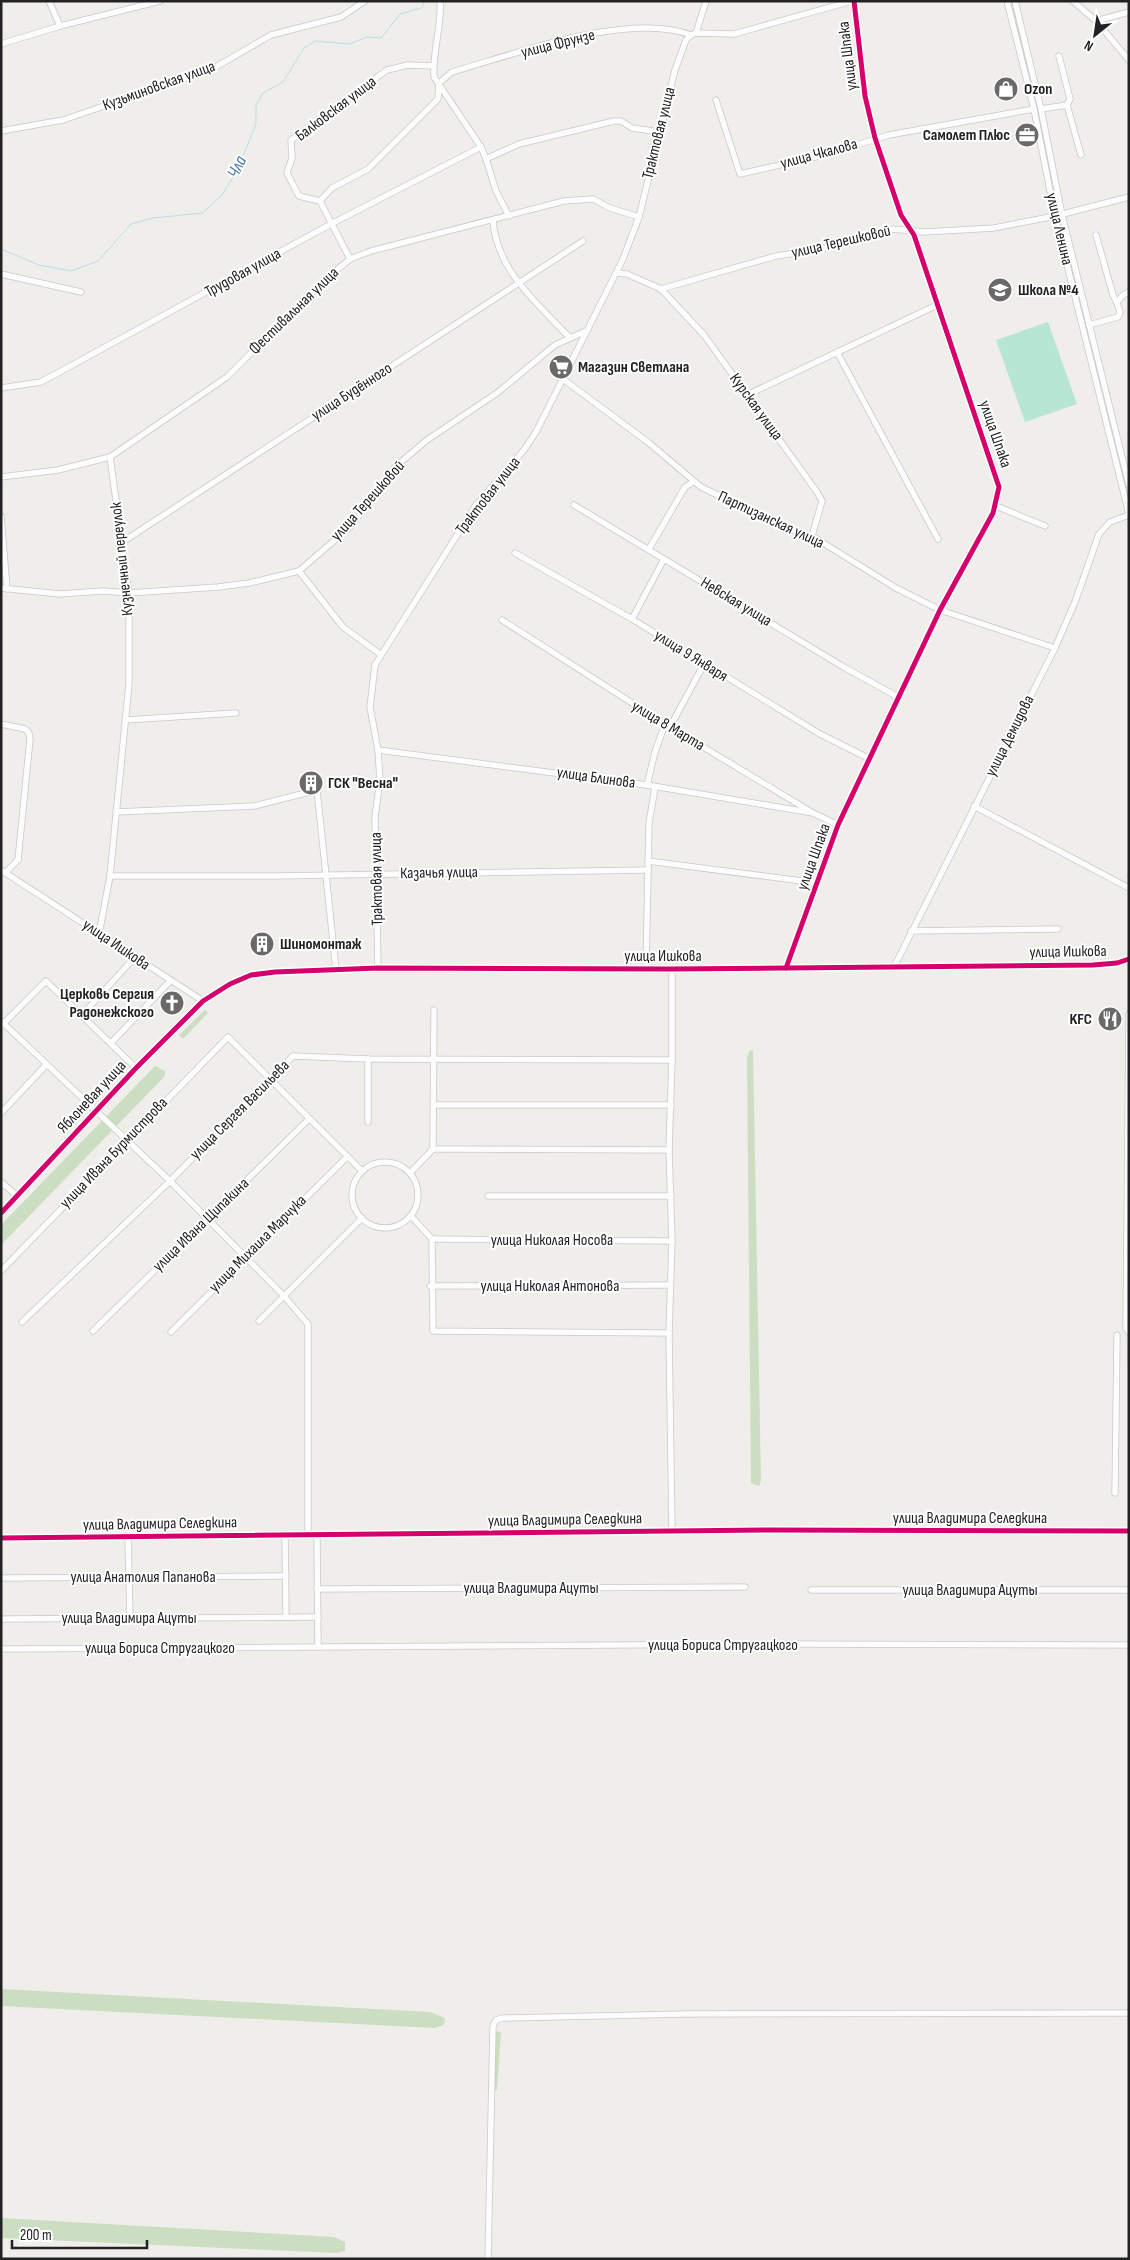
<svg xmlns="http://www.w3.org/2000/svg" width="1130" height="2260" viewBox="0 0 1130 2260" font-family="'Sofia Sans Condensed',sans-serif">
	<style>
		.grass { fill: #ddeccb }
		.forest { fill: #cbdec1 }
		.pitch { fill: #b7e6d2 }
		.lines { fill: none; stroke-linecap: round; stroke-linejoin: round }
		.stream { stroke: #bfdbe3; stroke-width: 1 }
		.minor-casing { stroke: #c9c8c7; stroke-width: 7 }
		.minor { stroke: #fdfcfc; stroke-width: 5.5 }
		.cycleway-casing { stroke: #fff; stroke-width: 8 }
		.cycleway { stroke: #d6006c; stroke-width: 5 }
		.labels { text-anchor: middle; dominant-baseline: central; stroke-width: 4; stroke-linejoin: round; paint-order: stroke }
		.street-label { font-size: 16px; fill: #222; stroke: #fff }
		.poi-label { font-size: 16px; font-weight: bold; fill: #222; stroke: #fff; text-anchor: start }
		.water-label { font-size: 18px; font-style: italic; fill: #4a7aab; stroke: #fff }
	</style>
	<rect width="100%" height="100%" fill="#f0eeeb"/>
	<g class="grass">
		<path d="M1009,1H1012L1039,110L1059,209L1056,210Z"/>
		<path d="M1062,223L1129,494V504L1059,224Z"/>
	</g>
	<g class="forest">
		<path d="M205,1010L208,1013L183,1039L179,1035Z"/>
		<path d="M750,1050L753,1051L761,1481L759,1486L751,1483L747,1058Z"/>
		<path d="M155,1066L165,1071V1076L1,1245V1225Z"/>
		<path d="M1,1989L430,2012L445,2018L444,2025L435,2028L1,2006Z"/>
		<path d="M494,2031L501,2032L497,2090H491Z"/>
		<path d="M1,2218L334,2237L345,2242V2251L337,2253L1,2238Z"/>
	</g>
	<path class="pitch" d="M1048,322L1077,404L1025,422L996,340Z"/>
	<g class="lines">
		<path class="stream" d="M1,249L39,265L71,271L98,261L131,224L153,218L203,213L222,195L237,171L256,124V105L263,93L283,82L304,48L315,41L349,44L367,37L381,38L400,14L421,8L424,5L423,1"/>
		<defs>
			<g id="minor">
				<path d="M49,1L60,26"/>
				<path d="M440,1C442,27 432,52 434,77L481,147L486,159L496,191L509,216"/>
				<path d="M1007,1L1034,109L1055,216L1129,514"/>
				<path d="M1015,1L1041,109L1062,215L1129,485"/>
				<path d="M1073,1L1096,21L1129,60"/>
				<path d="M1096,21L1129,12"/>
				<path d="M696,33L706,1"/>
				<path d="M1,44L60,26L160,1"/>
				<path d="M1059,56L1070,99L1067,105L1081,155"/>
				<path d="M439,83L452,72C515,54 629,11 691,35L696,33L734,34L852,1"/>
				<path d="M716,100L740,174L824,155L889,135L1034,109"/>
				<path d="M1041,109L1067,105"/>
				<path d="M1,131L63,120L189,77L214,68L271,35L341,17L365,1"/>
				<path d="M486,159L519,144L614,121H621L632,128L660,132"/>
				<path d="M320,201L332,188L368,169L438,99L439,85"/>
				<path d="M493,221C497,271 538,304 570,338"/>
				<path d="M1096,235L1113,295L1117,303"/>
				<path d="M350,259L320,201L299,196L287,173L292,158L291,140L387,70L408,65L433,66"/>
				<path d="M617,273L627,274L661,289L776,256L822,249L893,229L924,232L994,228L1055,216L1129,197"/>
				<path d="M1,274L81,292"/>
				<path d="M661,289L704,335L817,492L822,501L812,536"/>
				<path d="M1089,325L1118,317L1120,312L1117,303L1122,296L1129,292"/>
				<path d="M837,352L938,539"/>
				<path d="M563,379L649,443L701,487L784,527L812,536L896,588L940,610L1055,648"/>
				<path d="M1,388L41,382L331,224L481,147"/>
				<path d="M747,395L937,305"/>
				<path d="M1,477L58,470L110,457L227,377L322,282L350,259L371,251L564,201L593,199L610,208L639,217"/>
				<path d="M574,505L842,666L898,697"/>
				<path d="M996,506L1045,526"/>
				<path d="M1,516L7,589"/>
				<path d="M121,543L583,241"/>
				<path d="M649,549L685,487L693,482"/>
				<path d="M515,553L632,619L820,734L868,758"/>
				<path d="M299,571L343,627L380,654"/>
				<path d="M1,588L59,594L103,591L129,593L218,587L249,583L299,571L351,526L395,467L427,440L497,393L555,345L586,331"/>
				<path d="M632,619L664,559"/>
				<path d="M502,620L665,724L813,813L838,825"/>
				<path d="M125,720L236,713"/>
				<path d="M1,724L25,729L29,733L30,739L18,860L6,872"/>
				<path d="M670,727L704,664"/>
				<path d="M378,750L647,785L813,813"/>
				<path d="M647,785L655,752L665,724"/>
				<path d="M974,806L1129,888"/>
				<path d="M116,812L254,806L317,790L336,970"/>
				<path d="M648,861L817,883"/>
				<path d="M1,870L203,1001"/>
				<path d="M110,876H274L648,870"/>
				<path d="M911,931L1058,929"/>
				<path d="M99,934L110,876L129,684V593L110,457"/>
				<path d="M894,967L1055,648L1075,602L1099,534L1110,522L1129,515"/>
				<path d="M378,968L375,817L380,780L378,750L370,707L375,665L476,505L524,450L536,432L623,259L639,217L675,70L686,40L691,35"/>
				<path d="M646,968L649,823L655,788"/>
				<path d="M786,968L838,825L940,610L993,513L999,487L914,235L901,215L875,138L865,96L854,1"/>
				<path d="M672,969V1060L669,1150L672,1241L669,1333L672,1531"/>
				<path d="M1129,1014L1126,1328L1129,1332"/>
				<path d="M82,1015L135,957"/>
				<path d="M1,1021L170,1181L283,1295L308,1324V1535"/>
				<path d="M1,1026L46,981L136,1068"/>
				<path d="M111,1043L170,981"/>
				<path d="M435,1105H671"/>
				<path d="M1,1113L46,1065"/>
				<path d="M368,1122V1059"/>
				<path d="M433,1149L669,1150"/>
				<circle cx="385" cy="1195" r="33"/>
				<path d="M411,1172L433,1149L434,1010"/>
				<path d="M1,1182L17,1196"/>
				<path d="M488,1196H671"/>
				<path d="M1,1213L136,1068L203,1001L230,984L251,975L275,972L378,968L672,969L1093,965L1117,963L1129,959"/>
				<path d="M411,1216L432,1239L433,1331L669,1333"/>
				<path d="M432,1239L672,1241"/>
				<path d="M1,1271L228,1037L362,1171"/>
				<path d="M430,1286L670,1285"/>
				<path d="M259,1321L362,1218"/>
				<path d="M22,1322L170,1181L293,1056L368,1059L672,1060"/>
				<path d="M93,1331L309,1119"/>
				<path d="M171,1332L347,1157"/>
				<path d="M1115,1493L1117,1335"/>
				<path d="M285,1535L286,1617"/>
				<path d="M317,1535L318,1647L773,1644L1129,1645"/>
				<path d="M128,1537L130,1618"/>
				<path d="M1,1538L771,1530L1129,1531"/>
				<path d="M1,1578L286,1576"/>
				<path d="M317,1589L745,1587"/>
				<path d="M811,1590H1129"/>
				<path d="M1,1619L318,1617"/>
				<path d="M1,1649L318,1647"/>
				<path d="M488,2259L493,2026L496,2020L503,2018L685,2014L1129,2013"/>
			</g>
		</defs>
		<use href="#minor" class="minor-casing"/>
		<use href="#minor" class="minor"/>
		<defs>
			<g id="cycleway">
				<path d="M786,968L838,825L940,610L993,513L999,487L914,235L901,215L875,138L865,96L854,1"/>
				<path d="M1,1213L136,1068L203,1001L230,984L251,975L275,972L378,968L672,969L1093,965L1117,963L1129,959"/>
				<path d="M1,1538L771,1530L1129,1531"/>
			</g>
		</defs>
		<use href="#cycleway" class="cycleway-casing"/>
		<use href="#cycleway" class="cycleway"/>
	</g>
	<defs>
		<symbol id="shop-disc" viewBox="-11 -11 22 22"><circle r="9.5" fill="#6a6968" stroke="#fff"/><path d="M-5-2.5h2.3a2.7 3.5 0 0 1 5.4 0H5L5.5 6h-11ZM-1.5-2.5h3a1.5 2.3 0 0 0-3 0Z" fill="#fff"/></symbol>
		<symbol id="office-disc" viewBox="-11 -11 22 22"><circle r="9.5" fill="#6a6968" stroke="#fff"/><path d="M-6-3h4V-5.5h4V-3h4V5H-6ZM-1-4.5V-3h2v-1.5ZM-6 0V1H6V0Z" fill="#fff"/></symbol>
		<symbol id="school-disc" viewBox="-11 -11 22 22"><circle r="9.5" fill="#6a6968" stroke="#fff"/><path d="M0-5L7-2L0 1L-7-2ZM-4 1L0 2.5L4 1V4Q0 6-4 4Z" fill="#fff"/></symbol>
		<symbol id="supermarket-disc" viewBox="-11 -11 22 22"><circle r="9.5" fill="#6a6968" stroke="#fff"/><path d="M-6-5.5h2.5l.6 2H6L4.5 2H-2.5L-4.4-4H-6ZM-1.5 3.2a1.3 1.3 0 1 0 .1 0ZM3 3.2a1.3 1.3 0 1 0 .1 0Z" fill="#fff"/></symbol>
		<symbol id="building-disc" viewBox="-11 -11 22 22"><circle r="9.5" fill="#6a6968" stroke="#fff"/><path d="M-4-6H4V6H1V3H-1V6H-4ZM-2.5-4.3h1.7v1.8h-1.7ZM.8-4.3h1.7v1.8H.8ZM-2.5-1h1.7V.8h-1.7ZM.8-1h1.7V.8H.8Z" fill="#fff"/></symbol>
		<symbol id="church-disc" viewBox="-11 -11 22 22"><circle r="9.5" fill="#6a6968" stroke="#fff"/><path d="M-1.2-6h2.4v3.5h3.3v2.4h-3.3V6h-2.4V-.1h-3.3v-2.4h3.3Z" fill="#fff"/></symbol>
		<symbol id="restaurant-disc" viewBox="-11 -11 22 22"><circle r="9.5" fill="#6a6968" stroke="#fff"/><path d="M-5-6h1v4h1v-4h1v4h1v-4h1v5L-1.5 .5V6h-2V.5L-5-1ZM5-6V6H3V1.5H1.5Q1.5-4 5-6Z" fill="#fff"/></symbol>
	</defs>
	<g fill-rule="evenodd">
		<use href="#shop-disc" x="992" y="75" width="28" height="28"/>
		<use href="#office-disc" x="1013" y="121" width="28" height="28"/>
		<use href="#school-disc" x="986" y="276" width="28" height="28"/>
		<use href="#supermarket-disc" x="547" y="353" width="28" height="28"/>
		<use href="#building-disc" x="297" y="769" width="28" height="28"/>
		<use href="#building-disc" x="248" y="930" width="28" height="28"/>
		<use href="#church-disc" x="158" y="989" width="28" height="28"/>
		<use href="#restaurant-disc" x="1096" y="1005" width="28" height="28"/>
	</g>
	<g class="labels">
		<g class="street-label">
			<text transform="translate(558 44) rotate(-14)">улица Фрунзе</text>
			<text transform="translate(848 56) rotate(-97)">улица Шпака</text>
			<text transform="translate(159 86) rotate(-20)">Кузьминовская улица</text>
			<text transform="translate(336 109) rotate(-37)">Балковская улица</text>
			<text transform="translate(659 133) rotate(-76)">Трактовая улица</text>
			<text transform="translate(819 154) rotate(-15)">улица Чкалова</text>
			<text transform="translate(1059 229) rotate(77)">улица Ленина</text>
			<text transform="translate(841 242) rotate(-13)">улица Терешковой</text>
			<text transform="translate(243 273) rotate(-29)">Трудовая улица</text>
			<text transform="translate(294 311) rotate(-44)">Фестивальная улица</text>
			<text transform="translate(352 392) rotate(-33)">улица Будённого</text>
			<text transform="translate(756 407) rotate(54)">Курская улица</text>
			<text transform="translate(995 434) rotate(71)">улица Шпака</text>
			<text transform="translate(488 496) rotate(-52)">Трактовая улица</text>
			<text transform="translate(368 501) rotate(-48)">улица Терешковой</text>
			<text transform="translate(771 520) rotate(25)">Партизанская улица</text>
			<text transform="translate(122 559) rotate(-96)">Кузнечный переулок</text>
			<text transform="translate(736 602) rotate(31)">Невская улица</text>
			<text transform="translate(691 656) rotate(32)">улица 9 Января</text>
			<text transform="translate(668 726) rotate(31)">улица 8 Марта</text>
			<text transform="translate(1010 736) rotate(-63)">улица Демидова</text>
			<text transform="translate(596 778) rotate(8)">улица Блинова</text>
			<text transform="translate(814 857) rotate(-70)">улица Шпака</text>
			<text transform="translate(439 873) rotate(-1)">Казачья улица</text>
			<text transform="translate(377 879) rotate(-91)">Трактовая улица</text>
			<text transform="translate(116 945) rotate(34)">улица Ишкова</text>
			<text transform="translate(1068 952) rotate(-1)">улица Ишкова</text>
			<text x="663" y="956">улица Ишкова</text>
			<text transform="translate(92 1097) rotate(-47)">Яблоневая улица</text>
			<text transform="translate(240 1110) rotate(-45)">улица Сергея Васильева</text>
			<text transform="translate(114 1153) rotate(-46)">улица Ивана Бурмистрова</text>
			<text transform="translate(201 1225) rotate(-44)">улица Ивана Щипакина</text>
			<text x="552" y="1240">улица Николая Носова</text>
			<text transform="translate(258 1244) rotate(-45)">улица Михаила Марчука</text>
			<text x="550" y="1286">улица Николая Антонова</text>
			<text x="970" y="1518">улица Владимира Селедкина</text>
			<text transform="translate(565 1520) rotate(-1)">улица Владимира Селедкина</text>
			<text transform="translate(160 1524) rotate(-1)">улица Владимира Селедкина</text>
			<text x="143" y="1577">улица Анатолия Папанова</text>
			<text x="531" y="1588">улица Владимира Ацуты</text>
			<text x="970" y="1590">улица Владимира Ацуты</text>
			<text x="129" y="1618">улица Владимира Ацуты</text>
			<text x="723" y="1645">улица Бориса Стругацкого</text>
			<text x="160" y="1648">улица Бориса Стругацкого</text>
		</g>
		<g class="poi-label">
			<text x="1024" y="89">Ozon</text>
			<text x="1010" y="135" text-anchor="end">Самолет Плюс</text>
			<text x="1018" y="290">Школа №4</text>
			<text x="578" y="367">Магазин Светлана</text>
			<text x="328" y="783">ГСК "Весна"</text>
			<text x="280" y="944">Шиномонтаж</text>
			<text x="154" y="994" text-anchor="end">Церковь Сергия<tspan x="154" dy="18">Радонежского</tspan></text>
			<text x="1092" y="1019" text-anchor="end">KFC</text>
		</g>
		<g class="water-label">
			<text transform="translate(237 167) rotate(-64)">Чла</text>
		</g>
	</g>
	<rect width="1130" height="2260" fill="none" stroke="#222222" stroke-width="5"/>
	<g transform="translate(1095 35) rotate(210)" stroke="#ffffff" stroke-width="4" paint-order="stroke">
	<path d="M0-4L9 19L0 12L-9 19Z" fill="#222222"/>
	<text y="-8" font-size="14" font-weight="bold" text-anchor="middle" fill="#222222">N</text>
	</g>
	<path d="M12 2240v8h135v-8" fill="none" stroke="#222222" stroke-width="2.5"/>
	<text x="20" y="2240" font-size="15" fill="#222222" stroke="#ffffff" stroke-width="4" paint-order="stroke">200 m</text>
</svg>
